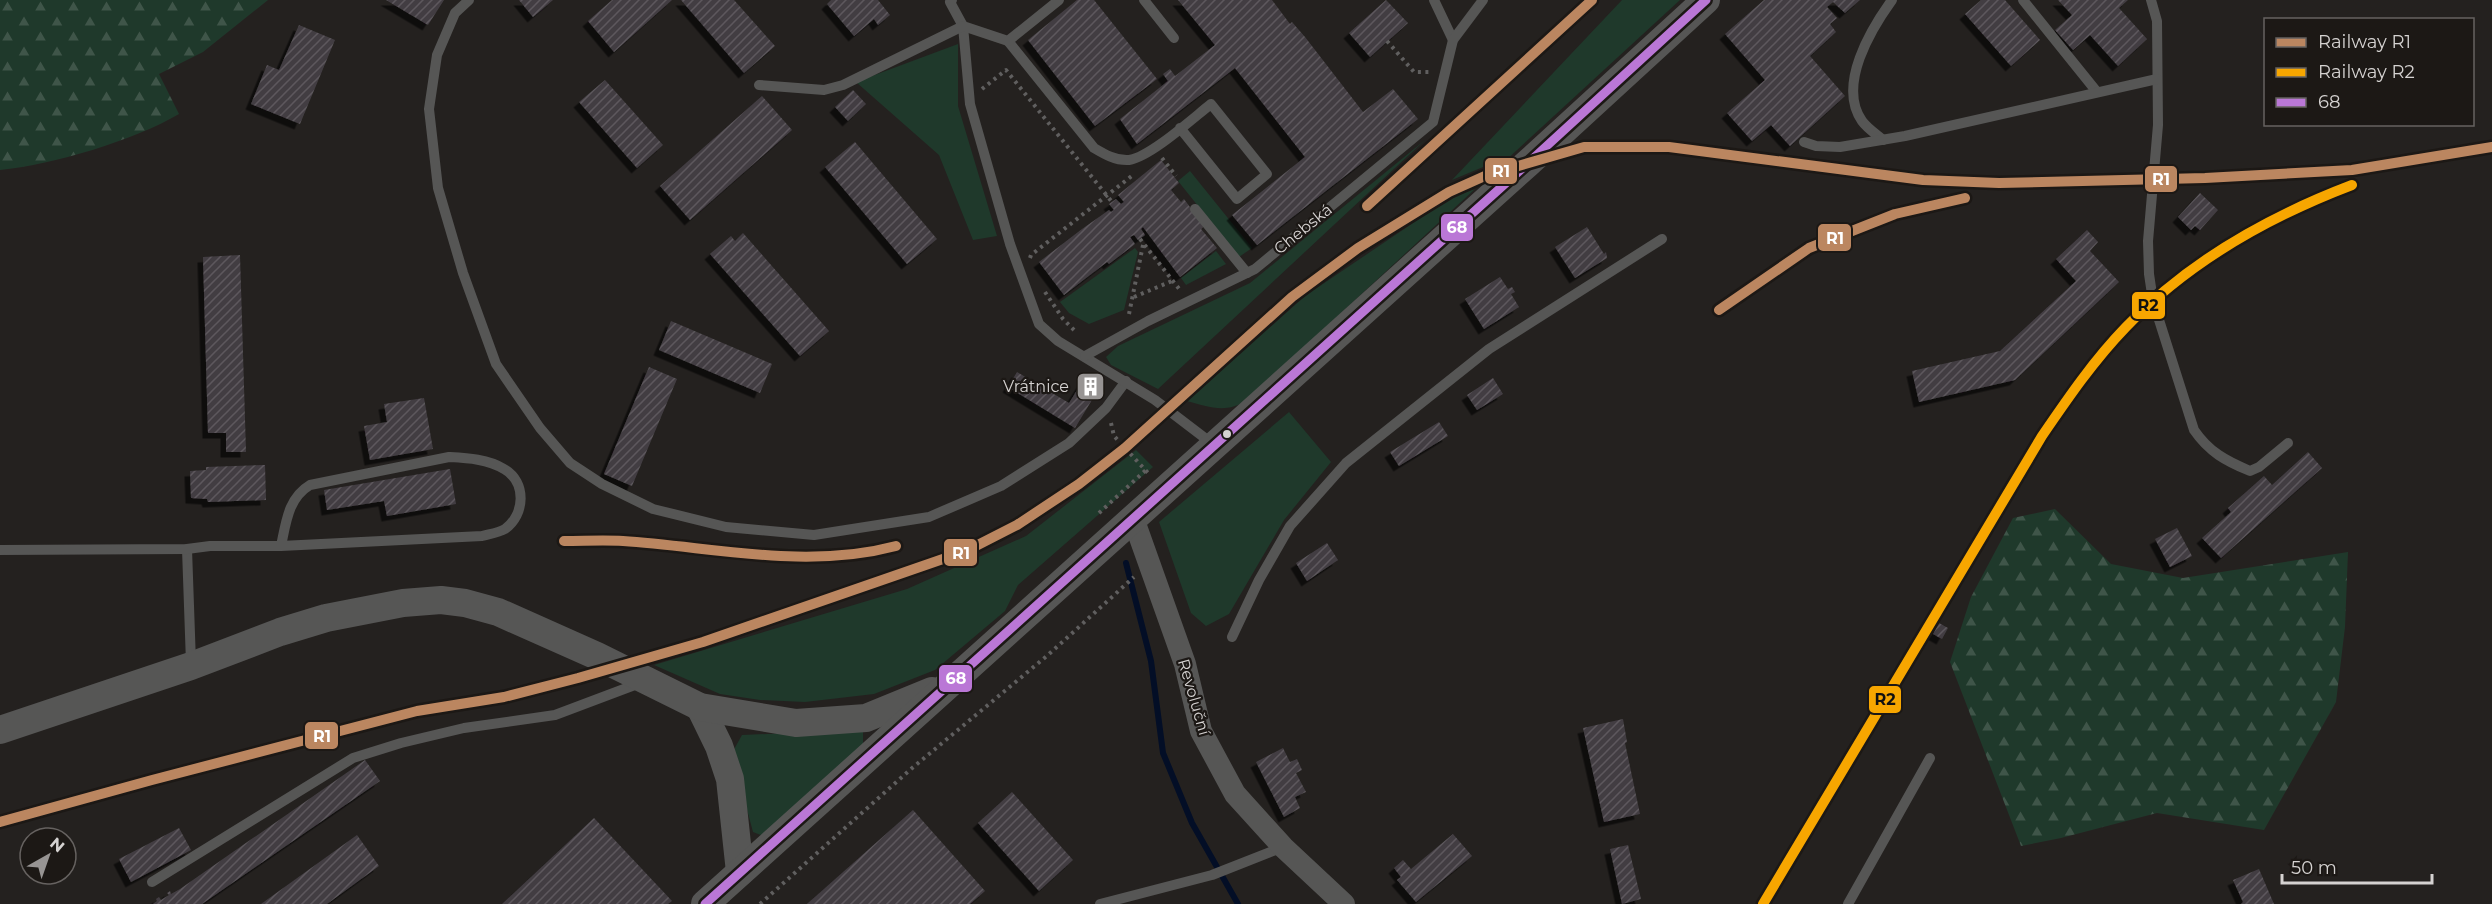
<svg xmlns="http://www.w3.org/2000/svg" width="2492" height="904" viewBox="0 0 2492 904" font-family="Montserrat,sans-serif">
	<style>
		.green { fill: #1f392b }
		.forest { fill: url(#forest-firs) }
		.lines { fill: none; stroke-linecap: round; stroke-linejoin: round }
		.stream { stroke: #030e26; stroke-width: 6 }
		.building { fill: url(#building-hatch); filter: url(#shadow) }
		.path { stroke: #605f5f; stroke-width: 4; stroke-dasharray: 3 4.5; stroke-linecap: butt }
		.service { stroke: #565655; stroke-width: 10 }
		.minor { stroke: #565655; stroke-width: 22 }
		.tertiary { stroke: #565655; stroke-width: 28 }
		.bus-1-casing { stroke: #1c1815; stroke-width: 14 }
		.bus-1 { stroke: #ba77d6; stroke-width: 9 }
		.rail-1-casing { stroke: #1c1815; stroke-width: 15 }
		.rail-2-casing { stroke: #1c1815; stroke-width: 15 }
		.rail-1 { stroke: #bb8660; stroke-width: 10 }
		.rail-2 { stroke: #f7a600; stroke-width: 10 }
		.bus-dot { fill: #d5d2d1; stroke: #1c1815; stroke-width: 2 }
		.labels { text-anchor: middle; dominant-baseline: central; stroke-width: 4.5; stroke-linejoin: round; paint-order: stroke }
		.street-label { font-size: 16px; fill: #d5d2d1; stroke: #1c1815 }
		.poi-label { font-size: 16px; fill: #d5d2d1; stroke: #1c1815; text-anchor: end }
		.line-badge { stroke: #1c1815; stroke-width: 2 }
		.badge-label { font-size: 16px; text-anchor: middle; font-weight: bold; fill: #fff }
		.pale-badge-label { font-size: 16px; text-anchor: middle; font-weight: bold; fill: #111 }
	</style>
	<defs>
		<pattern id="forest-firs" width="22" height="20" patternUnits="userSpaceOnUse" patternTransform="scale(1.5)"><rect width="22" height="20" fill="#1f392b"/><path d="M5 1l3.5 6h-7zM16 11l3.5 6h-7z" fill="#3f5549"/></pattern>
		<pattern id="building-hatch" width="6" height="6" patternUnits="userSpaceOnUse" patternTransform="scale(1.5)"><rect width="6" height="6" fill="#433e43"/><path d="M-1 1l2-2M0 6l6-6M5 7l2-2" fill="none" stroke="#5d595d"/></pattern>
		<filter id="shadow"><feDropShadow dx="-5.5" dy="5.5" stdDeviation="0" flood-color="#0009"/></filter>
	</defs>
	<rect width="100%" height="100%" fill="#24211f"/>
	<g class="green">
		<path d="M1622,0H1680L1504,162L1483,167L1452,180Z"/>
		<path d="M958,44V106L997,236L973,240L939,155L856,82Z"/>
		<path d="M1425,140L1158,389L1111,365L1106,357L1118,346L1250,283Z"/>
		<path d="M1190,171L1252,248L1239,257L1178,181Z"/>
		<path d="M1475,189L1247,400C1227,414 1208,407 1187,401L1305,296L1450,198Z"/>
		<path d="M1135,248L1138,252L1124,310L1089,324L1069,313L1060,302Z"/>
		<path d="M1216,251L1226,264L1186,285L1181,278Z"/>
		<path d="M1289,412L1331,462L1284,520L1229,614L1206,626L1191,613L1159,522Z"/>
		<path d="M1136,450L1153,467L1018,585L1005,611L935,670L874,694L805,702L760,700L720,694L654,665L907,589L1026,536Z"/>
		<path d="M863,730V745L766,837L753,832L732,753L742,735Z"/>
	</g>
	<g class="forest">
		<path d="M0,0H268L203,52L159,74L179,114C135,140 52,165 0,170Z"/>
		<path d="M2055,509L2111,564L2183,578L2348,552L2345,627L2336,702L2264,830L2157,813L2061,838L2021,846L1950,662L1971,597L2013,518Z"/>
	</g>
	<g class="lines">
		<path class="stream" d="M1126,563L1151,661L1163,753L1192,823L1238,904"/>
	</g>
	<g class="building">
		<path d="M386,0H444L428,25Z"/>
		<path d="M519,0H553L533,17Z"/>
		<path d="M612,0H672L614,52L588,21Z"/>
		<path d="M681,0H734L775,46L744,73Z"/>
		<path d="M831,0H878L890,15L878,25L874,19L854,36L827,4Z"/>
		<path d="M1077,0H1094L1157,79L1095,126L1028,40Z"/>
		<path d="M1178,0H1272L1290,24L1292,22L1305,37L1363,112L1393,89L1418,119L1257,245L1232,215L1305,157L1235,68L1137,144L1120,119L1168,81L1163,74L1170,69L1175,76L1215,45Z"/>
		<path d="M1386,0L1408,23L1370,57L1349,33Z"/>
		<path d="M1764,0H1860L1845,13L1833,2L1827,7L1837,18L1830,24L1836,32L1810,56L1845,96L1790,146L1771,125L1752,141L1727,113L1765,80L1725,34Z"/>
		<path d="M1981,0H2005L2040,40L2011,66L1965,14Z"/>
		<path d="M2058,0H2128L2119,8L2147,39L2118,66L2090,35L2073,50L2055,30L2072,15Z"/>
		<path d="M299,25L335,40L300,124L251,104L267,65L279,70Z"/>
		<path d="M605,80L663,145L637,168L579,102Z"/>
		<path d="M853,90L866,104L848,121L835,107Z"/>
		<path d="M762,96L792,130L690,220L660,186Z"/>
		<path d="M855,142L937,239L907,264L825,167Z"/>
		<path d="M1161,160L1179,183L1171,190L1181,202L1184,199L1204,226L1201,229L1217,248L1180,277L1143,227L1141,229L1145,235L1138,240L1134,235L1130,237L1135,244L1109,264L1107,262L1064,295L1039,262L1082,229L1109,210L1111,212L1114,210L1109,204L1116,199L1121,204L1124,202L1118,195Z"/>
		<path d="M2200,193L2218,210L2200,230L2195,226L2191,230L2178,217Z"/>
		<path d="M1587,227L1604,254L1606,252L1607,258L1575,278L1555,247Z"/>
		<path d="M2087,230L2098,242L2090,251L2119,282L2015,380L1919,402L1912,371L2000,351L2076,281L2056,259Z"/>
		<path d="M743,233L829,331L800,356L710,254L731,236L735,241Z"/>
		<path d="M240,255L246,452H226V433H208L203,257Z"/>
		<path d="M1500,277L1508,289L1512,287L1515,292L1511,294L1519,307L1484,329L1465,299Z"/>
		<path d="M671,321L772,364L760,393L659,350Z"/>
		<path d="M649,367L677,379L632,486L604,474Z"/>
		<path d="M1017,372L1069,403L1086,376L1101,385L1075,428L1008,387Z"/>
		<path d="M1493,378L1503,394L1477,410L1467,395Z"/>
		<path d="M424,398L433,449L370,460L364,426L387,422L384,404Z"/>
		<path d="M1439,422L1448,436L1399,466L1390,452Z"/>
		<path d="M2308,452L2322,468L2221,558L2202,538L2231,512L2228,508L2264,476L2272,485Z"/>
		<path d="M265,465L266,500L208,502L207,499L191,498L190,471L206,470V467Z"/>
		<path d="M450,469L456,504L387,516L384,501L327,510L324,490Z"/>
		<path d="M2177,528L2192,556L2170,567L2155,539Z"/>
		<path d="M1327,543L1338,560L1307,581L1296,563Z"/>
		<path d="M1939,623L1948,628L1942,639L1933,634Z"/>
		<path d="M1623,719L1627,742L1625,743L1640,814L1604,822L1583,728Z"/>
		<path d="M1283,748L1290,762L1297,759L1302,770L1296,773L1306,792L1295,797L1300,808L1284,817L1256,762Z"/>
		<path d="M365,760L380,781L202,904H153L157,901L156,899L159,897L161,900L169,895L167,893L170,891L171,894L180,889Z"/>
		<path d="M1012,792L1073,860L1039,891L978,823Z"/>
		<path d="M913,810L985,891L970,904H807Z"/>
		<path d="M594,818L672,901L668,904H502Z"/>
		<path d="M179,828L191,850L131,882L119,859Z"/>
		<path d="M1453,834L1472,856L1416,902L1397,880L1401,877L1394,868L1403,860L1411,869Z"/>
		<path d="M357,835L379,866L327,904H261Z"/>
		<path d="M1628,845L1641,899L1622,904L1610,849Z"/>
		<path d="M2259,869L2274,904H2241L2243,902L2233,880Z"/>
	</g>
	<g class="lines">
		<g class="path">
			<path d="M1387,41L1414,72H1432"/>
			<path d="M982,89L1006,70L1112,202"/>
			<path d="M1162,158L1176,176"/>
			<path d="M1140,239L1180,290"/>
			<path d="M1030,258L1031,255L1133,175"/>
			<path d="M1045,292L1063,319L1077,333"/>
			<path d="M1134,297L1172,281"/>
			<path d="M1129,314L1143,245"/>
			<path d="M1111,423L1114,436L1149,474"/>
			<path d="M1099,513L1146,470"/>
			<path d="M760,904L911,769L1048,655L1134,577"/>
		</g>
		<g class="service">
			<path d="M469,0L455,13L437,55L429,109L438,188L463,273L496,364L540,428L570,463L602,484L653,509L726,527L814,535L929,517L1001,486L1069,443L1106,408L1126,381"/>
			<path d="M952,0L950,2L963,26L970,104L1010,244L1039,324L1058,341L1155,400L1214,445"/>
			<path d="M1144,0L1174,38"/>
			<path d="M1434,0L1453,40"/>
			<path d="M2023,0L2097,92"/>
			<path d="M2151,0L2157,21L2158,125L2148,241L2149,274L2153,301L2194,430C2209,452 2226,461 2250,471L2259,467L2288,443"/>
			<path d="M1008,41L1094,148C1104,154 1116,161 1129,160C1150,157 1192,119 1211,104L1267,174L1237,199L1180,128"/>
			<path d="M759,85L824,90L843,85L963,26L1008,41L1059,0"/>
			<path d="M1883,140C1876,134 1867,128 1862,121C1837,85 1871,29 1892,0"/>
			<path d="M1804,142L1816,146L1840,147L1905,136L2157,79"/>
			<path d="M1195,209L1247,273"/>
			<path d="M1085,356L1148,321L1255,269L1433,122L1453,40L1483,0"/>
			<path d="M187,549L191,663"/>
			<path d="M0,550L187,549L210,546H281L482,536C489,534 498,533 505,529C525,515 527,482 504,469C488,459 467,458 449,457L310,485C288,498 286,523 281,546"/>
			<path d="M1232,637L1259,580L1290,526L1346,463L1489,349L1662,239"/>
			<path d="M152,882L353,758L401,743L464,728L555,715L640,683"/>
			<path d="M1100,904L1212,875L1283,847"/>
			<path d="M1848,904L1930,758"/>
		</g>
		<path class="minor" d="M1133,518L1185,664L1201,731L1235,794L1283,847L1344,904"/>
		<g class="tertiary">
			<path d="M700,707L719,746L730,779L740,872"/>
			<path d="M0,730L191,666L280,632L326,618L403,603L441,600L465,603L498,612L597,656L700,707L796,723L866,718L932,691"/>
			<path d="M705,904L1527,164L1706,0"/>
		</g>
		<defs>
			<path id="bus-1" d="M705,904L1527,164L1706,0"/>
		</defs>
		<use href="#bus-1" class="bus-1-casing"/>
		<use href="#bus-1" class="bus-1"/>
		<defs>
			<g id="rail-1">
				<path d="M1367,206L1592,0"/>
				<path d="M1719,310L1809,248L1895,214L1965,198"/>
				<path d="M564,541C584,541 604,540 623,541C714,547 806,570 896,546"/>
				<path d="M0,822L152,780L417,711L504,697L578,678L703,642L966,551L1017,525L1079,484L1125,448L1292,297L1358,248L1449,192L1487,175L1584,147H1669L1923,180L1999,183L2205,178L2352,170L2492,147"/>
			</g>
			<path id="rail-2" d="M1763,904L2042,436C2068,398 2094,360 2126,327C2188,262 2268,217 2352,185"/>
		</defs>
		<use href="#rail-1" class="rail-1-casing"/>
		<use href="#rail-2" class="rail-2-casing"/>
		<use href="#rail-1" class="rail-1"/>
		<use href="#rail-2" class="rail-2"/>
	</g>
	<defs>
		<symbol id="building-square" viewBox="-11 -11 22 22"><rect x="-9" y="-9" width="18" height="18" rx="4" fill="#979493" stroke="#1c1815"/><path d="M-4-6H4V6H1V3H-1V6H-4ZM-2.5-4.3h1.7v1.8h-1.7ZM.8-4.3h1.7v1.8H.8ZM-2.5-1h1.7V.8h-1.7ZM.8-1h1.7V.8H.8Z" fill="#fff"/></symbol>
	</defs>
	<g fill-rule="evenodd">
		<use href="#building-square" x="1074" y="370" width="33" height="33"/>
	</g>
	<circle class="bus-dot" cx="1227" cy="434" r="5"/>
	<g class="labels">
		<g class="street-label">
			<text transform="translate(1303 229) rotate(-39)">Chebská</text>
			<text transform="translate(1194 697) rotate(74)">Revoluční</text>
		</g>
		<g class="poi-label">
			<text x="1069" y="386">Vrátnice</text>
		</g>
	</g>
	<g class="line-badge">
		<rect x="1484" y="157" width="34" height="28" rx="6" fill="#bb8660"/>
		<rect x="2144" y="165" width="34" height="28" rx="6" fill="#bb8660"/>
		<rect x="1440" y="213" width="34" height="29" rx="6" fill="#ba77d6"/>
		<rect x="1817" y="223" width="35" height="29" rx="6" fill="#bb8660"/>
		<rect x="2131" y="291" width="35" height="29" rx="6" fill="#f7a600"/>
		<rect x="943" y="538" width="35" height="29" rx="6" fill="#bb8660"/>
		<rect x="938" y="664" width="35" height="29" rx="6" fill="#ba77d6"/>
		<rect x="1868" y="685" width="34" height="29" rx="6" fill="#f7a600"/>
		<rect x="304" y="721" width="35" height="29" rx="6" fill="#bb8660"/>
	</g>
	<g class="badge-label">
		<text x="1501" y="177">R1</text>
		<text x="2161" y="185">R1</text>
		<text x="1457" y="233">68</text>
		<text x="1835" y="244">R1</text>
		<text x="961" y="559">R1</text>
		<text x="956" y="684">68</text>
		<text x="322" y="742">R1</text>
	</g>
	<g class="pale-badge-label">
		<text x="2148" y="311">R2</text>
		<text x="1885" y="705">R2</text>
	</g>
	<rect x="2264" y="18" width="210" height="108" fill="#1c1815" stroke="#666260" stroke-width="1.5"/>
	<rect x="2276" y="38" width="30" height="9" fill="#bb8660" stroke="#666260" stroke-width="1.5"/>
	<text x="2318" y="48" font-size="18" fill="#d5d2d1">Railway R1</text>
	<rect x="2276" y="68" width="30" height="9" fill="#f7a600" stroke="#666260" stroke-width="1.5"/>
	<text x="2318" y="78" font-size="18" fill="#d5d2d1">Railway R2</text>
	<rect x="2276" y="98" width="30" height="9" fill="#ba77d6" stroke="#666260" stroke-width="1.5"/>
	<text x="2318" y="108" font-size="18" fill="#d5d2d1">68</text>
	<g transform="translate(48 856) rotate(40)"><circle r="28" fill="#1c1815" stroke="#666260" stroke-width="1.5"/>
	<path d="M0-4.5L10 22L0 15L-10 22Z" fill="#979493"/>
	<text y="-9" font-size="16" font-weight="bold" text-anchor="middle" fill="#d5d2d1">N</text>
	</g>
	<path d="M2282 874v9h150v-9" fill="none" stroke="#d5d2d1" stroke-width="3"/>
	<text x="2291" y="874" font-size="18" fill="#d5d2d1" stroke="#1c1815" stroke-width="4.5" paint-order="stroke">50 m</text>
</svg>
